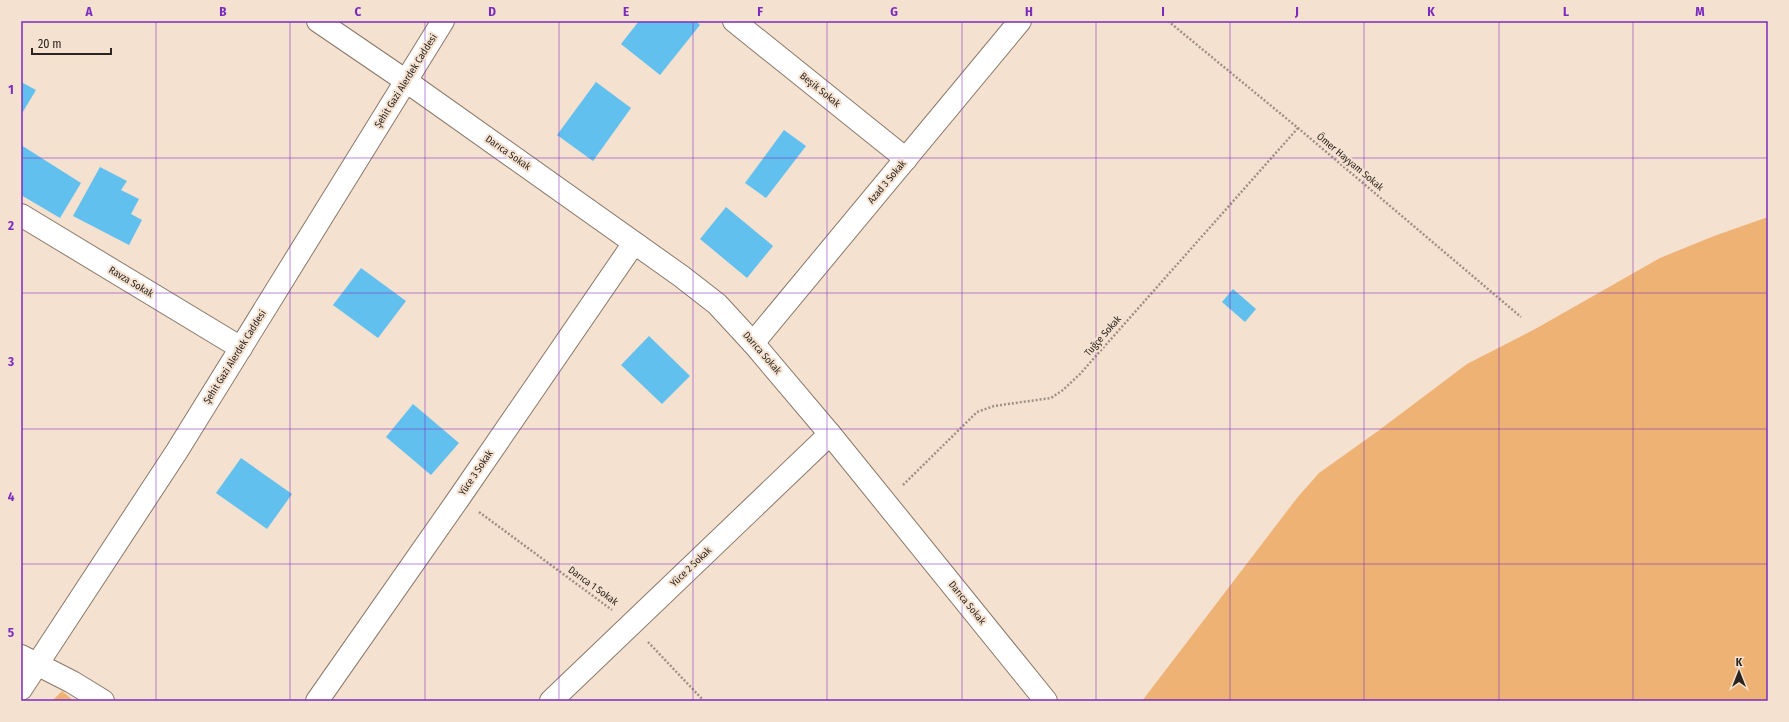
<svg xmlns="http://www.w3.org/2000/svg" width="1789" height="722" viewBox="0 0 1789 722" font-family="'Fira Sans Condensed',sans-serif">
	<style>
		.green { fill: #eeb274 }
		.building { fill: #62c0ef }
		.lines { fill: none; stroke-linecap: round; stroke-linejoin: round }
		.minor-casing { stroke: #8a796a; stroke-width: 24 }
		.path { stroke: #9e9184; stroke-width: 2.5; stroke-dasharray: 2 2; stroke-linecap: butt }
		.minor { stroke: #fff; stroke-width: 22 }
		.grid { fill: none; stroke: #7b2cbf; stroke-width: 1; stroke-opacity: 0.55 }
		.labels { text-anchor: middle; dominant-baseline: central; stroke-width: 4; stroke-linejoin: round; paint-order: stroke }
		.street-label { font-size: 10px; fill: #2c251f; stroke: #f4e1d0 }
		.neatline { fill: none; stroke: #7b2cbf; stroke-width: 1.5 }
		.grid-label { font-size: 13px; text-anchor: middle; font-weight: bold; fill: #7b2cbf }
	</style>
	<rect width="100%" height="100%" fill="#f4e1d0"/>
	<g class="green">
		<path d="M1768,217V701H1142L1297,498L1319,473L1378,431L1467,364L1537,328L1660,258L1714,236Z"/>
		<path d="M62,691L74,701H52Z"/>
	</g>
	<g class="building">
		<path d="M639,21H696L700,25L660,75L621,44Z"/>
		<path d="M21,82L36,90L21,115Z"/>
		<path d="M596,82L631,108L593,161L557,135Z"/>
		<path d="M784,130L806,146L766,198L745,183Z"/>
		<path d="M21,145L81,183L60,218L21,195Z"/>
		<path d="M100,167L127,181L121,190L139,199L131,214L142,220L129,245L73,216Z"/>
		<path d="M726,207L773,246L747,278L700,239Z"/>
		<path d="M361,268L406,301L378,338L333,305Z"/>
		<path d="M1233,289L1256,309L1245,322L1222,302Z"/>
		<path d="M649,336L690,376L662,404L621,365Z"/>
		<path d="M413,404L459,443L431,475L386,437Z"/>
		<path d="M241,458L292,494L267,529L216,493Z"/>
	</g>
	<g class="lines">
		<defs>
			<g id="minor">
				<path d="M318,21L406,81L681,276L717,304L753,343L830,434L1046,701"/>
				<path d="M734,21L906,159"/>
				<path d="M21,215L241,348"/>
				<path d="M753,343L1020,21"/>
				<path d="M21,656L72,682L103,701"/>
				<path d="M21,689L177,451L443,21"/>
				<path d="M317,701L459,498L634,243"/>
				<path d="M551,701L830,434"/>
			</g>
		</defs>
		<use href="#minor" class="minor-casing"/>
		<g class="path">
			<path d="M1168,21L1298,128L1521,317"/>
			<path d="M903,485L977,412L994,406L1051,398L1063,390L1080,374L1298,128"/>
			<path d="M479,512L612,610"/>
			<path d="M648,642L704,701"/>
		</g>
		<use href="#minor" class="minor"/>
	</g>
	<path class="grid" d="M156,21V701M290,21V701M425,21V701M559,21V701M693,21V701M827,21V701M962,21V701M1096,21V701M1230,21V701M1364,21V701M1499,21V701M1633,21V701M21,158H1768M21,293H1768M21,429H1768M21,564H1768"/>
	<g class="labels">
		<g class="street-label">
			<text transform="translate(406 81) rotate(-58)">Şehit Gazi Alerdek Caddesi</text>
			<text transform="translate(820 90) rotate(39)">Beşik Sokak</text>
			<text transform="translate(508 153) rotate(35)">Darıca Sokak</text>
			<text transform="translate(1350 162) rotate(40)">Ömer Hayyam Sokak</text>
			<text transform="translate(887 182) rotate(-50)">Azad 3 Sokak</text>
			<text transform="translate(131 282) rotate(31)">Ravza Sokak</text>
			<text transform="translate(1103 336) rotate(-49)">Tuğçe Sokak</text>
			<text transform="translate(762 353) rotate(49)">Darıca Sokak</text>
			<text transform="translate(235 357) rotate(-58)">Şehit Gazi Alerdek Caddesi</text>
			<text transform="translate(476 473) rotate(-56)">Yüce 3 Sokak</text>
			<text transform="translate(691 567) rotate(-44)">Yüce 2 Sokak</text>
			<text transform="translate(593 586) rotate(36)">Darıca 1 Sokak</text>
			<text transform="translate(967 603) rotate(51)">Darıca Sokak</text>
		</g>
	</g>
	<rect width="1789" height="722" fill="none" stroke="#f4e1d0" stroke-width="44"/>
	<g transform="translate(1739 672)" stroke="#f4e1d0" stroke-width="3" paint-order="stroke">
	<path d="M0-3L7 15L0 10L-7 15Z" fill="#2c251f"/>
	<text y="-6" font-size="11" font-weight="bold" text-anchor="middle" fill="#2c251f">K</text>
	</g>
	<path d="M32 48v6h79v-6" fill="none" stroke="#2c251f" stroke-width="2"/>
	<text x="38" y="48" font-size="12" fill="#2c251f" stroke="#f4e1d0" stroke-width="3" paint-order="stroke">20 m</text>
	<rect x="22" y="22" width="1745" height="678" class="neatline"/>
	<g class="grid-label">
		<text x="89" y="16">A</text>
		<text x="223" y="16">B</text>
		<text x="358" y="16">C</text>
		<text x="492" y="16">D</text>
		<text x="626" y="16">E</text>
		<text x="760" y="16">F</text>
		<text x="894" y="16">G</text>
		<text x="1029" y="16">H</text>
		<text x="1163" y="16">I</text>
		<text x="1297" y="16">J</text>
		<text x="1431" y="16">K</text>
		<text x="1566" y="16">L</text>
		<text x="1700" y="16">M</text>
		<text x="11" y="94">1</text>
		<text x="11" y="230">2</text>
		<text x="11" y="366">3</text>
		<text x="11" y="501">4</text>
		<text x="11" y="637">5</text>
	</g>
</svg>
